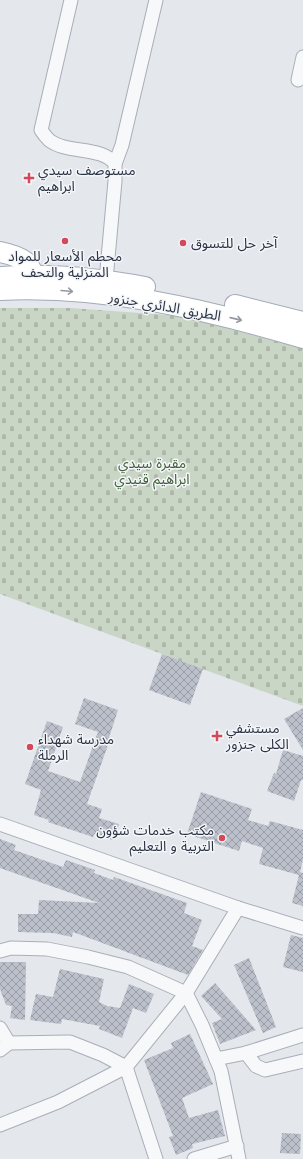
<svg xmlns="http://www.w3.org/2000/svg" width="303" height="1159" viewBox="0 0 303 1159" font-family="Jost,'Noto Sans Arabic',sans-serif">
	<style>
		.cemetery { fill: url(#cemetery-stones) }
		.building { fill: url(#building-cross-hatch) }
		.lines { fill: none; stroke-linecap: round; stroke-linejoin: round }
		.street-casing { stroke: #a9aeb7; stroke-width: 15 }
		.primary-casing { stroke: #a3abb8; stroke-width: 22 }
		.street { stroke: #f7f8fa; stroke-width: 13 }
		.primary { stroke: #fff; stroke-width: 20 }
		.oneway { stroke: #959aa2 }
		.poi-dot { fill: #d1495b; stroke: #f4f6f9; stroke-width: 1.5 }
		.labels { text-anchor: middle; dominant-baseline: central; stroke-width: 3; stroke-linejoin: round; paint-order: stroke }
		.poi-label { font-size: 14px; fill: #2b3445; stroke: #f4f6f9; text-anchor: start }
		.street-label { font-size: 14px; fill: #2b3445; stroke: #f4f6f9 }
		.park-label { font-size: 14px; fill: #3f6138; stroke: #f4f6f9 }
	</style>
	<defs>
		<pattern id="cemetery-stones" width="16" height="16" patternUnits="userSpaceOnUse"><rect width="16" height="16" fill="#c9d6c5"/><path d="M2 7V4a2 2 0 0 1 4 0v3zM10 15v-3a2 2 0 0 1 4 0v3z" fill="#adb8ab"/></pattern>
		<pattern id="building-cross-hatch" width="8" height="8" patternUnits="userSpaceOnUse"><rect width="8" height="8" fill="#bbc0ca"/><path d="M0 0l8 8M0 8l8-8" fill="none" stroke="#989da6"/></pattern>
	</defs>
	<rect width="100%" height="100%" fill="#e4e7ec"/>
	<path class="cemetery" d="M0,308H71L181,316L303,348V706L0,594Z"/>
	<g class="building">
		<path d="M162,654L203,669L190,705L149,690Z"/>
		<path d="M84,698L118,710L107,744L108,745L87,804L102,809L99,818L119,824L113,840L94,834L93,837L48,822L49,820L34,815L41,790L25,784L47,721L63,727L48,771L80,782L98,732L75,724Z"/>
		<path d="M303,708V750L284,719Z"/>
		<path d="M283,750L303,756V780H301L294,801L267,791L274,773L276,774Z"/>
		<path d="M201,792L252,809L248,820L268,826L270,821L303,830V859L300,872L303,873V906L292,903L299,875L259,864L263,848L242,841L239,851L187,834Z"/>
		<path d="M0,839L16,845L14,850L63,867L66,860L95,870L94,873L113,880L114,877L187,903L184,913L202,920L192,946L203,950L188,975L73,932L72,937L53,933L18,932V914H38L39,900L99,903L0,868Z"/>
		<path d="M291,935L303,938V972L283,967Z"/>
		<path d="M249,958L276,1027L263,1033L234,965Z"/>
		<path d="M0,962H26L25,1020L10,1018L12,1006L6,1005L0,989Z"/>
		<path d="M60,969L104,979L99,1002L107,1006L120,1008L129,984L154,994L146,1013L133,1008L122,1038L99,1029L100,1026L62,1019L61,1024L30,1020L36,994L53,997Z"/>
		<path d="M215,983L256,1030L220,1044L212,1023L222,1019L201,996Z"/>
		<path d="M190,1034L213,1084L182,1098L189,1118L218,1110L225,1136L192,1144L193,1148L176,1155L169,1137L173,1136L144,1060L173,1048L171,1043Z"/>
		<path d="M282,1133L301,1134L300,1154L280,1153Z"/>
	</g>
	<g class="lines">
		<defs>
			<g id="street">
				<path d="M71,0L41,130C43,133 46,137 49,140C66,154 103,146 115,164V181L106,280"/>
				<path d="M298,80L303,57"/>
				<path d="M115,164L122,145L156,0"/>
				<path d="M0,824L238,908L303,928"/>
				<path d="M0,951L11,948L47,949L88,957L128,967L186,993L202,1025L221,1071L239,1159"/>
				<path d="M0,1028L9,1043"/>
				<path d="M0,1050L9,1043L70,1042L103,1055L126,1067L156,1159"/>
				<path d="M246,1053L256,1066L265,1070L303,1061"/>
				<path d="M216,1059L246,1053L303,1035"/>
				<path d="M0,1125L58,1102L126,1067L186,993L238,908"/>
				<path d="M194,1159L237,1146"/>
			</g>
			<g id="primary">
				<path d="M0,252C20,256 35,262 33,285"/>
				<path d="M2,277C50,273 97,278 145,287"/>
				<path d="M0,290C103,285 205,309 303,338"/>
				<path d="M235,305L303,322"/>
			</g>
		</defs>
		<use href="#street" class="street-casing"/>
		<use href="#primary" class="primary-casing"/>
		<use href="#street" class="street"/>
		<use href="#primary" class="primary"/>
	</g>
	<defs><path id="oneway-shaft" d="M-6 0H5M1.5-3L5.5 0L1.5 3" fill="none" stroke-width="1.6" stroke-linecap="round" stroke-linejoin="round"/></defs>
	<g class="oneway">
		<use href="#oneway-shaft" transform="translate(67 291) rotate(5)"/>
		<use href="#oneway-shaft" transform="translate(236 319) rotate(13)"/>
	</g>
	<g class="poi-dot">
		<path d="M27 172h4v4h4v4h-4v4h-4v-4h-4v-4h4z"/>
		<circle cx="65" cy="241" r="4"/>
		<circle cx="183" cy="243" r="4"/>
		<path d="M215 730h4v4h4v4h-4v4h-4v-4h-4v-4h4z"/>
		<circle cx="30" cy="747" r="4"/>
		<circle cx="222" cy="838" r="4"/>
	</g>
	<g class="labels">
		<g class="poi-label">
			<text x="38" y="170">مستوصف سيدي<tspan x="38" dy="16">ابراهيم</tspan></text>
			<text x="191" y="243">آخر حل للتسوق</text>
			<text x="65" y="256" text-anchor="middle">محطم الأسعار للمواد<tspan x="65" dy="16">المنزلية والتحف</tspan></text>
			<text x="226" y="728">مستشفي<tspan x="226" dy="16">الكلى جنزور</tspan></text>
			<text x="38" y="739">مدرسة شهداء<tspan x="38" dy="16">الرملة</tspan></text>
			<text x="214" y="830" text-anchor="end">مكتب خدمات شؤون<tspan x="214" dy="16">التربية و التعليم</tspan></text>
		</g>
		<g class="street-label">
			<text transform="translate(165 306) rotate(10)">الطريق الدائري جنزور</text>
		</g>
		<g class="park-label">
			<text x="152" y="463">مقبرة سيدي<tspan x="152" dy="16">ابراهيم قنيدي</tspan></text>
		</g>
	</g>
</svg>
